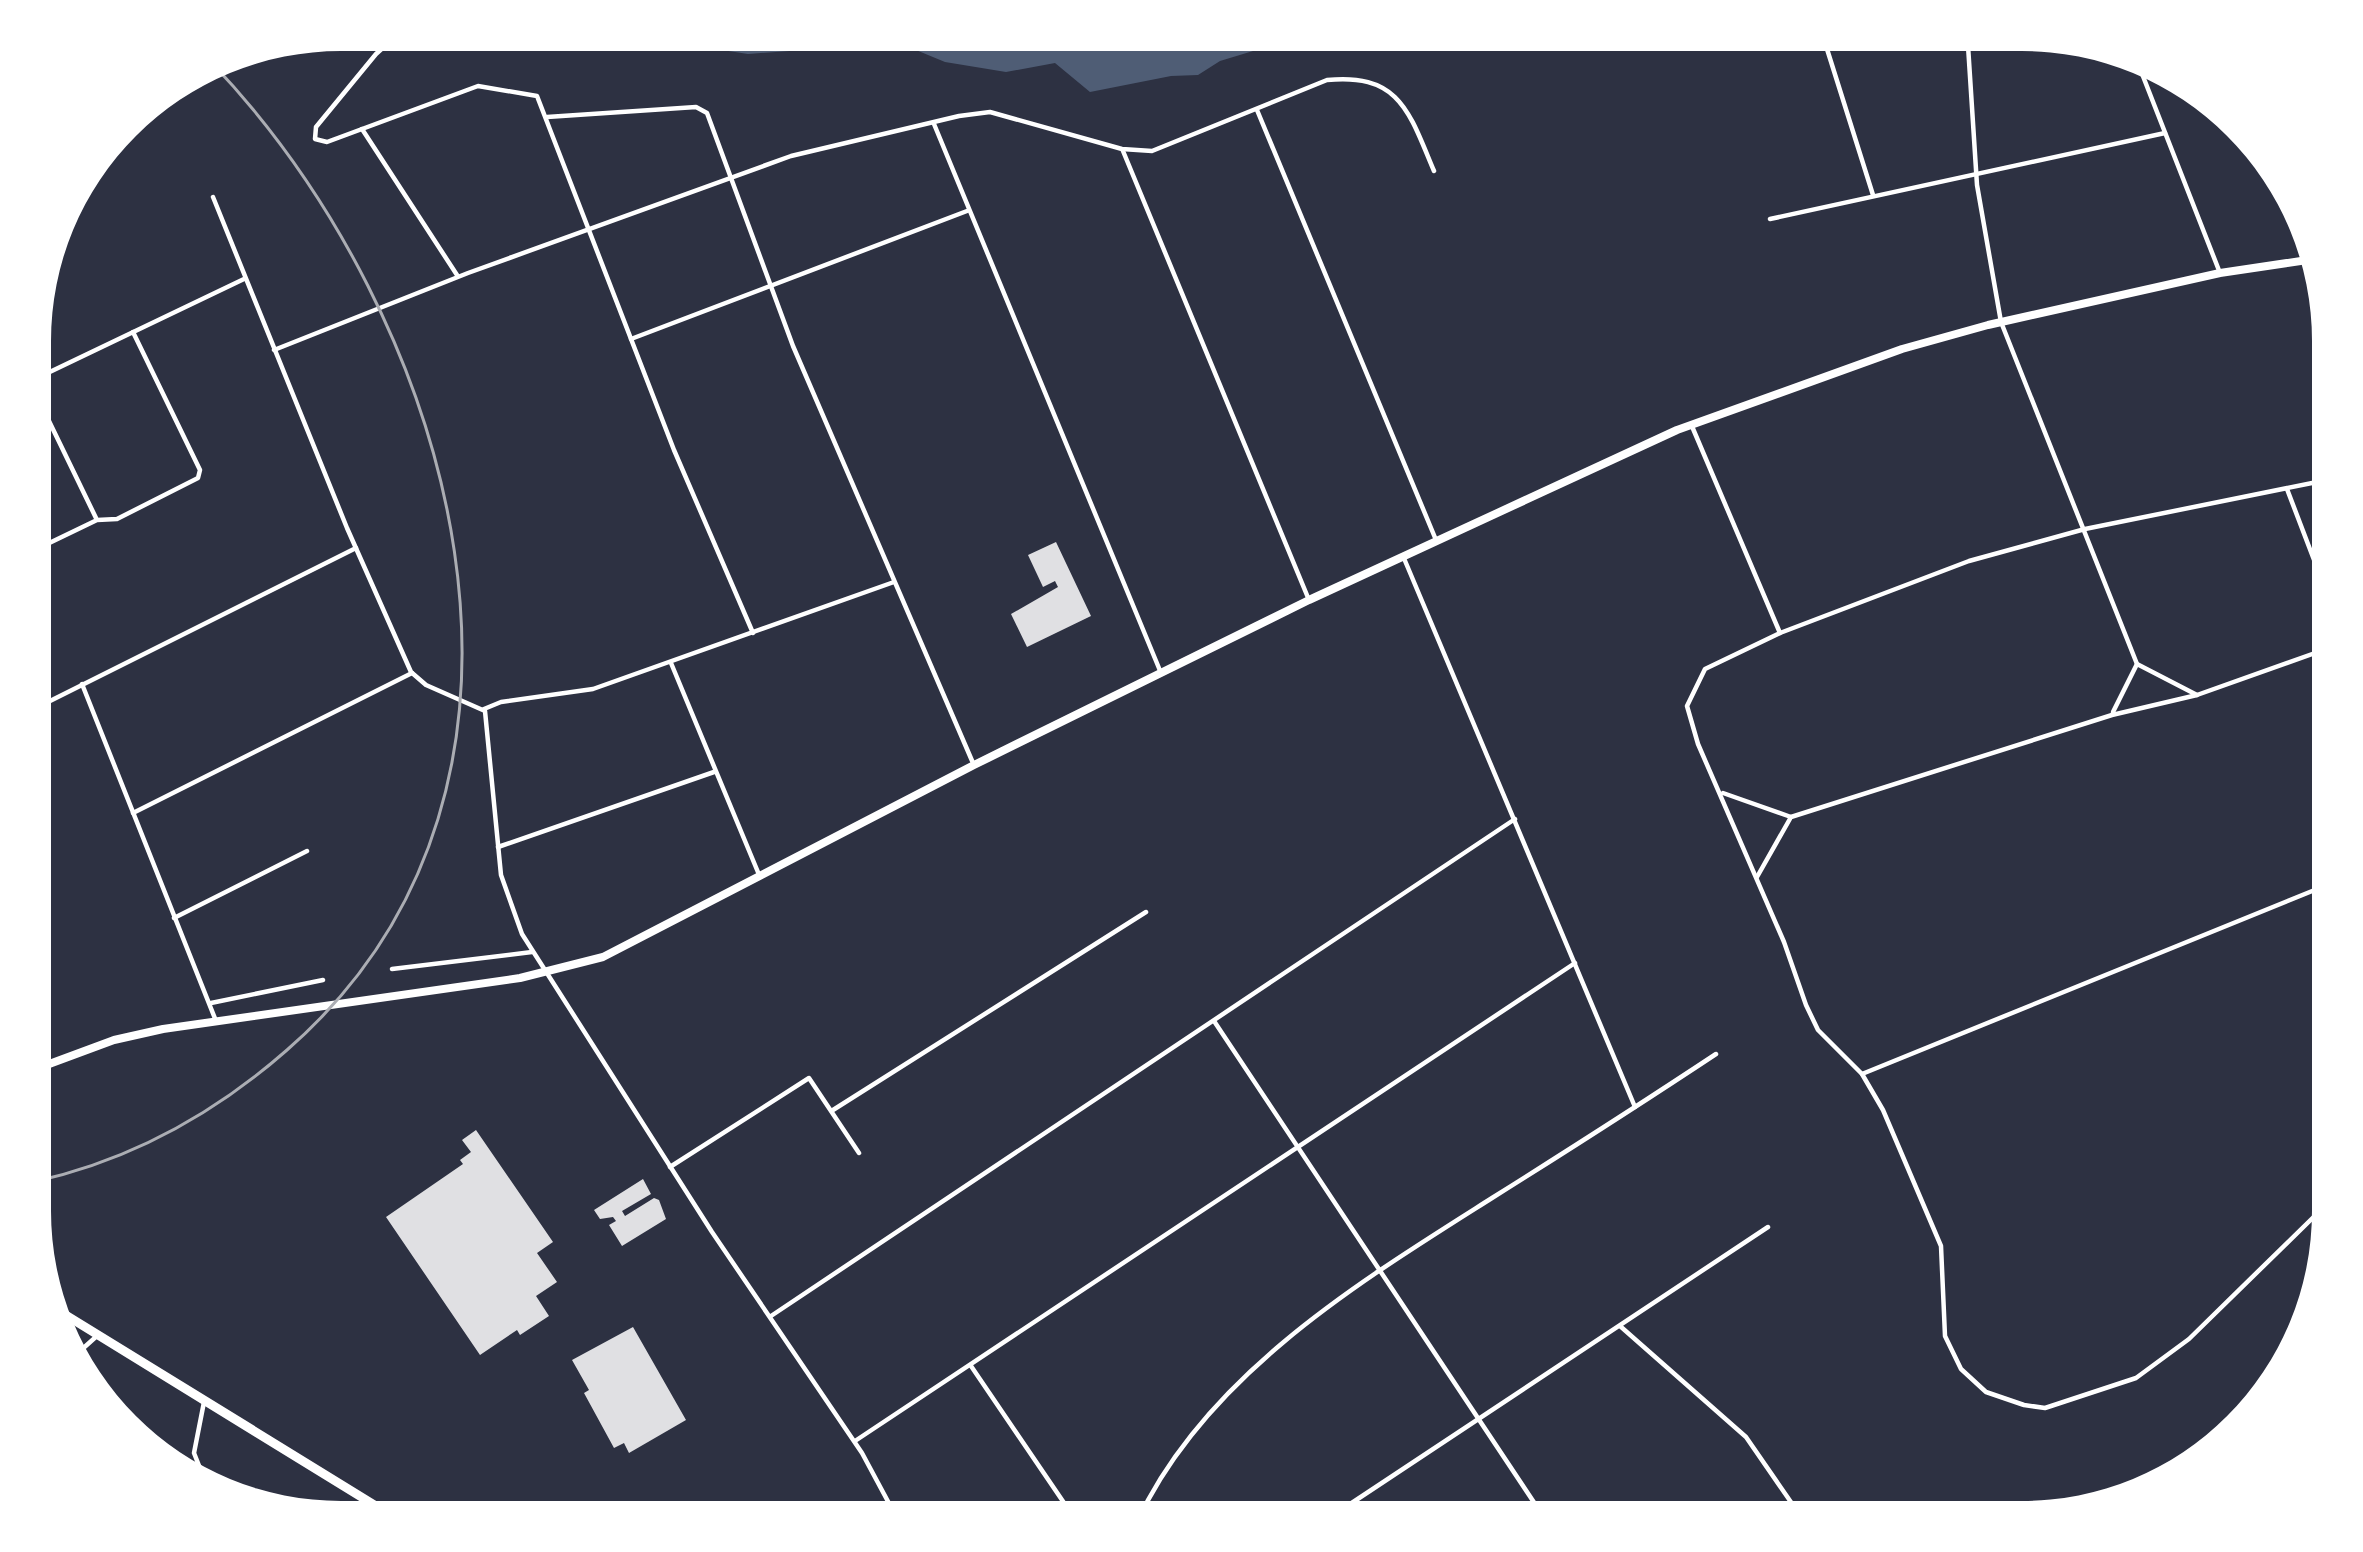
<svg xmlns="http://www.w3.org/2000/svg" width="2363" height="1552" viewBox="0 0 2363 1552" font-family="'Noto Sans',sans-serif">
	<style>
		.water { fill: #4f5d75 }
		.building { fill: #e0e0e3 }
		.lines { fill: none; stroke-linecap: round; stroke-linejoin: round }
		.minor { stroke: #fff; stroke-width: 4.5 }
		.secondary { stroke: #fff; stroke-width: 8 }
		.trunk { stroke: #fff; stroke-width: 9 }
		.rail { stroke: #abadb3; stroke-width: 3 }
	</style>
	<rect width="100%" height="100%" fill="#2d3142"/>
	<path class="water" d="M647,30H1322L1220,61L1198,75L1171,76L1090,92L1055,63L1006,72L945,62L899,43L748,54L683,44Z"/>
	<g class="building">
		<path d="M1056,542L1091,616L1027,647L1011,614L1058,587L1055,581L1043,587L1028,555Z"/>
		<path d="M476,1130L553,1242L537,1253L557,1282L536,1296L549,1316L520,1335L517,1330L480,1355L386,1217L463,1164L460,1160L471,1152L462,1140Z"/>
		<path d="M643,1179L651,1194L622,1211L625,1216L654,1198L659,1200L666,1219L622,1246L609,1225L616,1221L613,1217L600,1219L594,1210Z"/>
		<path d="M633,1327L686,1420L629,1453L624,1443L614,1448L584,1393L589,1390L572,1360Z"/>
	</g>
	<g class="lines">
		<g class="minor">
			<path d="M431,30L387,44L376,54L316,127L315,139L327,142L478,86L537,96L674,450L753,633"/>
			<path d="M1821,30L1873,195"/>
			<path d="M1967,30L1977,185L2001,322L2137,664L2197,695"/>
			<path d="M2139,66L2220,273"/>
			<path d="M1257,110L1436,540"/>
			<path d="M547,117L696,107L707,113L793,346L973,763"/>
			<path d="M934,124L1161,673"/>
			<path d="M362,129L457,275"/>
			<path d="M1123,151L1309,600"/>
			<path d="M213,197L347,528L411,672L426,685L485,711L501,875L522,934L712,1232L862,1453L899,1522"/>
			<path d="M1770,219L2165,133"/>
			<path d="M631,339L967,211"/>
			<path d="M274,350L468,273L791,156L959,116L990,112L1122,149L1152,151L1327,80C1400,73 1409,112 1434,171"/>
			<path d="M33,380L244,279"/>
			<path d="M33,388L96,518"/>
			<path d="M1691,424L1780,633"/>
			<path d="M2332,479L2085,529L1969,561L1780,633L1705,669L1687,706L1698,744L1784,942L1806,1005L1818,1030L1862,1074L1883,1110L1941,1246L1945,1336L1961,1369L1986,1392L2024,1405L2045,1408L2136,1378L2189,1339L2332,1199"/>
			<path d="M2287,489L2332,607"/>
			<path d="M41,547L97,520L117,519L198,478L200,470L133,332"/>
			<path d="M1403,556L1635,1107"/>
			<path d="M671,663L760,877"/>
			<path d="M82,684L216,1021"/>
			<path d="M33,698L37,703L48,702L356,548"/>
			<path d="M484,709L501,702L593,689L894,582"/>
			<path d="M2113,712L2137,664"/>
			<path d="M1723,793L1791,817"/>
			<path d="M133,813L412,673"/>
			<path d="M498,847L714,772"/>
			<path d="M1757,877L1791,817L2112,715L2197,695L2332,647"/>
			<path d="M174,918L307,851"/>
			<path d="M392,969L532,952"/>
			<path d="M211,1003L323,980"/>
			<path d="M1214,1021L1547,1522"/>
			<path d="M1862,1074L2332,883"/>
			<path d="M833,1110L1146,912"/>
			<path d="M670,1167L809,1078L859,1153"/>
			<path d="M771,1316L1515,819"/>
			<path d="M1620,1326L1746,1437L1804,1521"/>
			<path d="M70,1360L98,1335"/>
			<path d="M971,1366L1077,1522"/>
			<path d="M204,1402L194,1453L205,1481"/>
			<path d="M855,1441L1575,963"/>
			<path d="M1137,1522C1205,1375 1361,1281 1492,1198C1567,1151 1642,1103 1716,1054"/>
			<path d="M1323,1522L1768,1227"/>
		</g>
		<path class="secondary" d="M33,1070L114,1040L163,1029L520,978L603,957L974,765L1309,600L1677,430L1902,349L1988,325L2220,273L2314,259"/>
		<path class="trunk" d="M51,1306L402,1522"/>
		<path class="rail" d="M33,1182C129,1161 213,1115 287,1050C592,784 454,316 210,61"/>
	</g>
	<path d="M0 0H2363V1552H0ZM341 51H2022A290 290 0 0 1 2312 341V1211A290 290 0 0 1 2022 1501H341A290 290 0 0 1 51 1211V341A290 290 0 0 1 341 51Z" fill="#fff" fill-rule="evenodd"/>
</svg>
